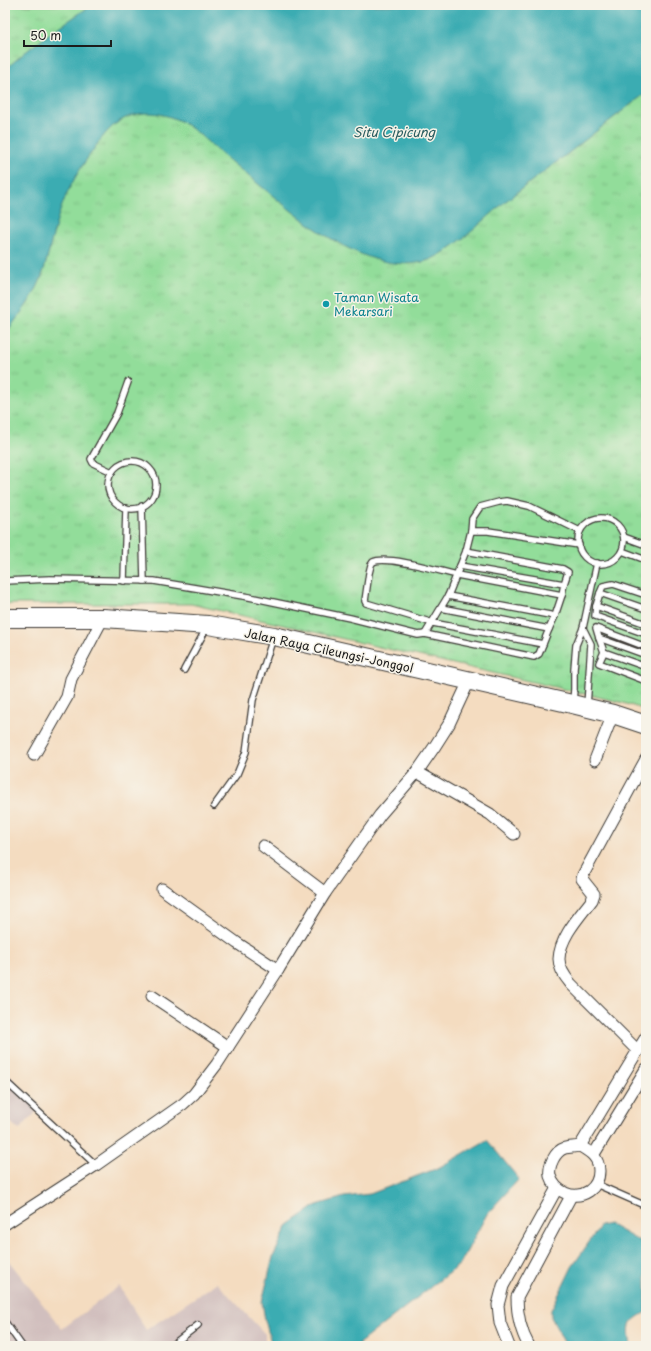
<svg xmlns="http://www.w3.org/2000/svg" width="651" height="1351" viewBox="0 0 651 1351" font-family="'Playpen Sans',sans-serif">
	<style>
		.industrial { fill: #d1bfbe }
		.park { fill: url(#park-tufts); stroke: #577c5b }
		.water { fill: #3aacb2; stroke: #2b6467 }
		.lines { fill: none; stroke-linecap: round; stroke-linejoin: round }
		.lane-casing { stroke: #3c3935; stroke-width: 8 }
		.street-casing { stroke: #3c3935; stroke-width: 13 }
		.primary-casing { stroke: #3c3935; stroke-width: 20 }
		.lane { stroke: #fff; stroke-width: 5.5 }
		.street { stroke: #fff; stroke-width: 11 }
		.primary { stroke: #fff; stroke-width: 18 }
		.culture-dot { fill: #0f9aa8; stroke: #f7f3e8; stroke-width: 1.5 }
		.labels { text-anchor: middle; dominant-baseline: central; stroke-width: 3; stroke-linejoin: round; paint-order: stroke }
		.culture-label { font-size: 12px; fill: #0d838f; stroke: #f7f3e8; text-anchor: start }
		.street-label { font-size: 12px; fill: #1c1c1c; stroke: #f7f3e8 }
		.water-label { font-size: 13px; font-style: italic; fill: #2a5d60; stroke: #f7f3e8 }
	</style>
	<defs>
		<pattern id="park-tufts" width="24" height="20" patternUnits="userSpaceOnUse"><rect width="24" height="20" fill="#92dd9a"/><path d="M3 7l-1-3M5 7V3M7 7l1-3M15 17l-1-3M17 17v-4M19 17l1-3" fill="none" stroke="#7dbd84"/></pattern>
	</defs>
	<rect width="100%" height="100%" fill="#f7f3e8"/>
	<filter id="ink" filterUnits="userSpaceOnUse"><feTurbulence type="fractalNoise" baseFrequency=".025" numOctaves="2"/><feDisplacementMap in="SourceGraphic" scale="8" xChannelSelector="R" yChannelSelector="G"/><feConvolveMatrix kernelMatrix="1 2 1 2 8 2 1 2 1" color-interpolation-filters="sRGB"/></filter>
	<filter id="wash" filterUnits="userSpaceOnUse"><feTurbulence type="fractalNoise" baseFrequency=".012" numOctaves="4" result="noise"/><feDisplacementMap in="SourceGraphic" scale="16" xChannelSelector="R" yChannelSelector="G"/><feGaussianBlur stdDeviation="0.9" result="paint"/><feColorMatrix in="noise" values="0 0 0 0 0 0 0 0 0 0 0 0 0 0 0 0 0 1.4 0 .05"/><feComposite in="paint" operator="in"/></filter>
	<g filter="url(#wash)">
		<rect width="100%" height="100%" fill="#f4dcc0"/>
		<g class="industrial">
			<path d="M5,1071L41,1107L19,1130L5,1117Z"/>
			<path d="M5,1256L62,1329L119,1286L146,1330L217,1283L265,1334V1346H5Z"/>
		</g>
		<path class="park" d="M5,5H646V710L620,702L191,604H5Z"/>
		<g class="water">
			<path d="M92,5H646V93C619,113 593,134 566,155C546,170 526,185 506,201C486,218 450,254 426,261C372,276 311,227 273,196C257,183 241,170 225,157C210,145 197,130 180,121C159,111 137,109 117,123C108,129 100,140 94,149C76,173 62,199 55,228C50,245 47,262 41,279C33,299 18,317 5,334V70C31,45 62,25 92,5Z"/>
			<path d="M487,1140L519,1179L487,1214L460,1264L356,1346H272L265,1320L262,1302L273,1257L288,1225L317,1205L344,1197L370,1194L438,1168Z"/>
			<path d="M609,1224L646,1245V1312C627,1323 628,1325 631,1346H566L551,1317V1310L572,1267L600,1226Z"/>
		</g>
	</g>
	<g filter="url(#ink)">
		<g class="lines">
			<defs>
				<g id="lane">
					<circle cx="132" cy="485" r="24"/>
					<path d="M112,472L93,463L91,459L117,413L128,382"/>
					<path d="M142,506L144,581"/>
					<circle cx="601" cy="541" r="23"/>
					<path d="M471,531H488L579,545"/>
					<path d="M624,537L646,545"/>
					<path d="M466,551L563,569L568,572L564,584"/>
					<path d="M622,551L646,560"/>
					<path d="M460,566L564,584L562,595"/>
					<path d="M5,581L50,579L154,581L249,597L350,618L418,635L425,634L534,657L539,654L543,644L433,623L366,603L365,601L369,573L371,565L373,562C387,555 440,571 457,575C492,582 527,588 562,595L555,616"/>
					<path d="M124,581L126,508"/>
					<path d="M646,595L613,584L603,586L600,593L646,609"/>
					<path d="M448,596L555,616L549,629"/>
					<path d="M596,606L600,593"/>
					<path d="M441,608L549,629L543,644"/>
					<path d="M646,624L596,606L595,616L646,634"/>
					<path d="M583,628L591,644L587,706"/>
					<path d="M425,634L448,596L466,551L471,531L472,519L480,507L499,502L507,501L529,506L580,531"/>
					<path d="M599,638L604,652"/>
					<path d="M646,647L596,628L599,638L646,655"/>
					<path d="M646,667L604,652L599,663L646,681"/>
					<path d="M184,670L207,627"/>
					<path d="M573,702L574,689V669L576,645L583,628L597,563"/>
					<path d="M214,806L237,774L246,752L253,700L273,638"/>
					<path d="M5,1081L96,1165"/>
					<path d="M596,1184L646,1206"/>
					<path d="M5,1322L22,1346"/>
					<path d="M171,1346L198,1325"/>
				</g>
				<g id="street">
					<path d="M34,755L67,697L71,679L103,618"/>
					<path d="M595,760L613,714"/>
					<path d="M417,772L490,814L514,834"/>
					<path d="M263,846L325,893"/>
					<path d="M162,889L237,943L278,970"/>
					<path d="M152,996L228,1047"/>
					<path d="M638,1051L571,984C565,977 559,969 559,959C560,937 579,917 592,900L594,894L582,879L583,875L646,759"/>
					<path d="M580,1146C590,1152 599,1157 599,1171C599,1179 596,1186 589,1191C574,1201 555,1192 550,1176C548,1166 555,1151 565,1148C569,1147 575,1147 580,1146Z"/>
					<path d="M580,1146L646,1037"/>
					<path d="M594,1154L646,1069"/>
					<path d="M5,1224L96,1165L183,1104L194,1094L217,1064L278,970L325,893L380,815L417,772L435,746L449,724L469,681"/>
					<path d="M509,1346L500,1323L498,1305L503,1286L557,1188"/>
					<path d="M529,1346C520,1330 517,1315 517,1297L571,1196"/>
				</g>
				<path id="primary" d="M5,618H103L208,625L274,636L572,704L613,714L646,725"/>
			</defs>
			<use href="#lane" class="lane-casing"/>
			<use href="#street" class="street-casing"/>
			<use href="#primary" class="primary-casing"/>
			<use href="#lane" class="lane"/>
			<use href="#street" class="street"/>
			<use href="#primary" class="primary"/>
		</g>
	</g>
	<circle class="culture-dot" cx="326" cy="304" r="4"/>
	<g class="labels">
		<g class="culture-label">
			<text x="334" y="297">Taman Wisata<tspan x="334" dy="14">Mekarsari</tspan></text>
		</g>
		<g class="street-label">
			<text transform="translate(329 650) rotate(12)">Jalan Raya Cileungsi-Jonggol</text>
		</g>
		<g class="water-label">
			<text x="394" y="131">Situ Cipicung</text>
		</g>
	</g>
	<rect width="651" height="1351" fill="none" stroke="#f7f3e8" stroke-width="20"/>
	<path d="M24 40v6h87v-6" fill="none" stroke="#1c1c1c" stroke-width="2"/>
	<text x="30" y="40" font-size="12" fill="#1c1c1c" stroke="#f7f3e8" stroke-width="3" paint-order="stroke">50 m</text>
</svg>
